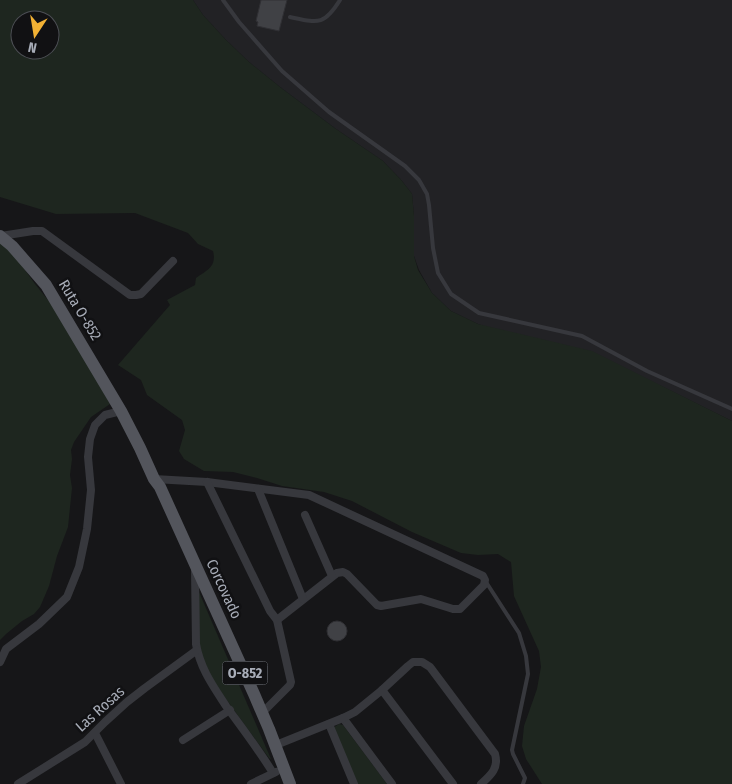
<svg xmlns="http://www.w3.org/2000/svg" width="732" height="784" viewBox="0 0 732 784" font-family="'Fira Sans Condensed',sans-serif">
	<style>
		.built { fill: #222225 }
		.green { fill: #1e261f; fill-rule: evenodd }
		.building { fill: #404145; stroke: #303034 }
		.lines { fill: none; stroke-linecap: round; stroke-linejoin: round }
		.service { stroke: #37383d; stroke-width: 4 }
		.minor { stroke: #37383d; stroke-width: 8 }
		.primary { stroke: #53555c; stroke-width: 12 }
		.labels { text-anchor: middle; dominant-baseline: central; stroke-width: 5; stroke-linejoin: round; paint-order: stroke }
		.shield { fill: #111113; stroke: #7b7e86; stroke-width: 1 }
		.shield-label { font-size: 14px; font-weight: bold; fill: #a8adb8 }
		.street-label { font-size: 15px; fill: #a8adb8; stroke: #111113 }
	</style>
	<rect width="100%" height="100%" fill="#161618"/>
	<path class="built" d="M193,0H732V421L661,386L478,324L451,311L432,293L419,270L414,256V216L412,194L402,181L383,161L336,129L280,87L249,62L226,40L203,15Z"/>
	<g class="green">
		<path d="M0,0H193L203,15L226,40L249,62L280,87L336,129L383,161L402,181L412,194L414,216V256L418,270L432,293L451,311L478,324L592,351L732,421V784H542L526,759L522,746L524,726L537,689L541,667L539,651L514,596L511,562L498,554L478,555L461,553L412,532L352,501L324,492L282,486L257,478L233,472L204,471L184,459L179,451L185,430L182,420L147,395L141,380L118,365L170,305L167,300L195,285L196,278C207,270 217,267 213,251L198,244L188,233L135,213L56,214L0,197ZM20,20H50V50H20Z"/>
		<path d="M0,239L12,252L35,284L60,315L110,404L91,417L74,442L71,450L72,459L70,475L72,488L68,527L57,556L49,586L40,607L34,614L22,621L6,634L0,640Z"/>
		<path d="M199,592L271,759L269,758L215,684L203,660L198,637Z"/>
		<path d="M339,724L343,725L387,784H355L333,728Z"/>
	</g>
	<g class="building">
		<path d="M261,0H287L279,31L257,26L258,22L256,21Z"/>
		<circle cx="337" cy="631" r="10"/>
	</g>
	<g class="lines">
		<g class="service">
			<path d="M223,0L239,22L282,71L329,112L405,166L419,180L427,194L429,205L433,248L438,273L451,294L479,313L582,336L647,371L732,409"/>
			<path d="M290,17C318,23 324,26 340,0"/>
			<path d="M486,582L519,633L526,656L528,674L512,750L513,754L525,778L523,784"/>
		</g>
		<g class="minor">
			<path d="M1,236L33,231H42L130,295H136L141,294L173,261"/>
			<path d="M154,479L207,482L309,495L483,576L485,580L484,585L460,609H453L421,599L381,606L377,605L347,574L343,572L337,573L277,620"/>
			<path d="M207,482L270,611L277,620L291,682L290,685L262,713"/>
			<path d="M258,489L303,599"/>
			<path d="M305,515L332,576"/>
			<path d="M195,570L196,644C200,668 213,686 226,706C242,728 259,750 273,773"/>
			<path d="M0,662L6,649L39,624L67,597L79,567L87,529L91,490L88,457L90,439L95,425L105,415L121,411"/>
			<path d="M382,690L453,784"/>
			<path d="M343,718L392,784"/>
			<path d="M329,724L354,784"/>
			<path d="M95,733L121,784"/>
			<path d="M183,740L230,710"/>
			<path d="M276,745L343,718L355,712L382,690L408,666L413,662H422L430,667L495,754C499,768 491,775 481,784"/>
			<path d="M18,784L85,742L105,722L127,702L145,688L197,650"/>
			<path d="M251,784L276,772"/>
		</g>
		<path class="primary" d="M0,236L12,246L46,285L121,411L140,448L154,479L160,487L254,694L269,729L290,784"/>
	</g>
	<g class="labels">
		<rect class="shield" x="222.5" y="661.5" width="45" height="23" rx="4"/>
		<g class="shield-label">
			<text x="245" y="673">O-852</text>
		</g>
		<g class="street-label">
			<text transform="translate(80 310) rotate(59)">Ruta O-852</text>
			<text transform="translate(224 589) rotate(65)">Corcovado</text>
			<text transform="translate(100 709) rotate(-42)">Las Rosas</text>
		</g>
	</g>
	<g transform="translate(35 35) rotate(192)"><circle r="24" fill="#111113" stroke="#4d4f55"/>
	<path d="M0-4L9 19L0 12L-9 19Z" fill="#f2b134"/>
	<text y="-8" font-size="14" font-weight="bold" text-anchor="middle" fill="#a8adb8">N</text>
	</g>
</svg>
